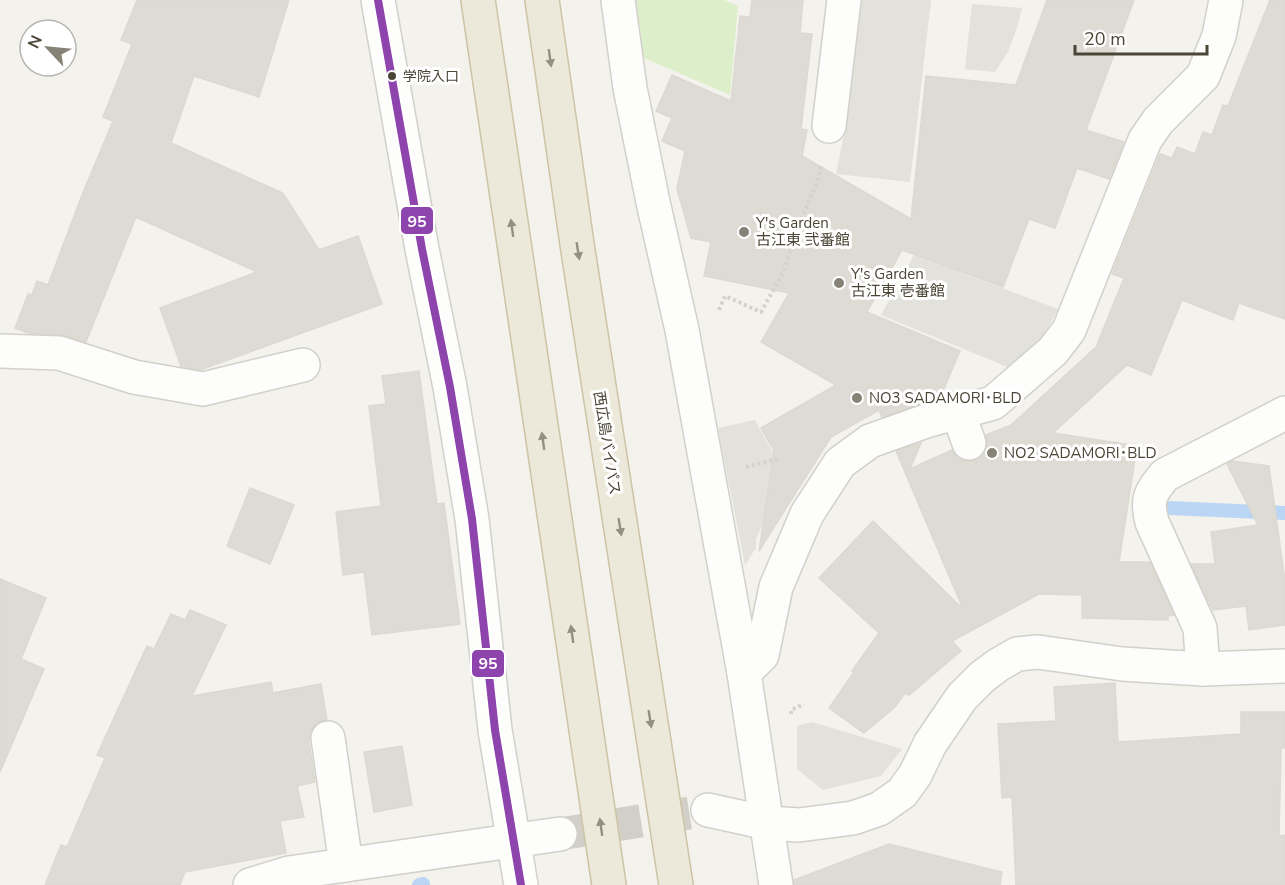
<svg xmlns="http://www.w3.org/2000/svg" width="1285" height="885" viewBox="0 0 1285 885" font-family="'Nunito Sans','Noto Sans JP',sans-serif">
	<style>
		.green { fill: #dcefca }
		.parking { fill: #e2e1db }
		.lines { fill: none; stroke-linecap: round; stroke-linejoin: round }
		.stream { stroke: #bad6f4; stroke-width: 14 }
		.building { fill: #dddbd4; stroke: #dbd9d2; stroke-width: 1.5 }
		.minor-tunnel { stroke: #d1cfc8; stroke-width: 33; stroke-dasharray: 33 16; stroke-linecap: butt }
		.minor-casing { stroke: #d1d0ca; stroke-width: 36 }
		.highway-casing { stroke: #cdc3a5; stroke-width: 36 }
		.path { stroke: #d3d2cb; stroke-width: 4; stroke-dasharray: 3 3; stroke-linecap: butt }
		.minor { stroke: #fdfdfc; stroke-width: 33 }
		.highway { stroke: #ede9da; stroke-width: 33 }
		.bus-1-casing { stroke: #fff; stroke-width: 12 }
		.bus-1 { stroke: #8e44ad; stroke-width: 8 }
		.oneway { fill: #948f80 }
		.bus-dot { fill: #4b4536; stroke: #fff; stroke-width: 2 }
		.poi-dot { fill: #868276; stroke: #fff; stroke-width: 2 }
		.labels { text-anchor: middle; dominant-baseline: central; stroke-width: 6; stroke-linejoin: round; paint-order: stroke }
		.bus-label { font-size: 14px; fill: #4b4536; stroke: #fff; text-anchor: start }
		.poi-label { font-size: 15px; fill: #4b4536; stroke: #fff; text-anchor: start }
		.street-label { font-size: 15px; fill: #4b4536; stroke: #fff }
		.line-badge { stroke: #fff; stroke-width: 2 }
		.badge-label { font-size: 16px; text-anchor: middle; font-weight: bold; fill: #fff }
	</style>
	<rect width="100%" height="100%" fill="#f3f2ec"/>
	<path class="green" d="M636,0H724L738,6L730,95L644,58Z"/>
	<g class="parking">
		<path d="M862,0H931L910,182L836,174L845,130Z"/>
		<path d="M972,4L1022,8L1017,28L1008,52L995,72L965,69Z"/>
		<path d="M914,255L1058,309L1042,338L1010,368L881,315Z"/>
		<path d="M755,420L785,475L756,539V548L745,565L718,428Z"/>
		<path d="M812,722L902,749L881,776L823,790L797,769V726Z"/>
	</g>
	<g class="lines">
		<g class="stream">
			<path d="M1169,508L1285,513"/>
			<path d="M419,885L423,884"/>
		</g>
	</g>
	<g class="building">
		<path d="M137,0H289L259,97L194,76L171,143L283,193L319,250L358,236L382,304L200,370L181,366L160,308L257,272L136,217L86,342L64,335L28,333L15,328L28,294L32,295L37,281L48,285L82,195L113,121L103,117L132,44L121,40Z"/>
		<path d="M752,0H803L800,33L812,34L801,129L807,130L802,156L911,219L926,76L1016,85L1047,0H1134L1086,130L1124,142L1109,179L1077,168L1055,228L1029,219L1003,287L902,250L867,312L960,351L940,398L882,417L879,410L831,437L759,551L774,451L761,428L836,385L761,342L789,293L704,276L711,242L691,238L677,189L685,151L662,141L672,118L656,111L672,75L731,101L740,16L750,17Z"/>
		<path d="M1270,0H1285V319L1239,303L1233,320L1182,300L1151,375L1127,365L1053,433L1137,446L1119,562H1150L1174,615L1168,616V620L1082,618V595L1039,594L952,641L961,651L909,695L905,693L895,707L864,733L829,708L854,672L852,671L879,633L819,578L873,521L963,609L896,451L921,443L910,469L952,450L957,458L965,461L976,460L983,456L987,447L986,435L1011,425L1096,347L1124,278L1112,274L1160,154L1172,158L1177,147L1195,154L1203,132L1212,135L1223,105L1228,106Z"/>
		<path d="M419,371L437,504L444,503L460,624L372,635L364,572L343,575L336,512L381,506L369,406L386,404L382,376Z"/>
		<path d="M1233,461L1269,466L1285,581V625L1249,630L1246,606L1213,610L1191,564H1215L1211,532L1258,525L1227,464Z"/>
		<path d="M250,488L294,505L270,564L227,546Z"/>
		<path d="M0,579L46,598L21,659L44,669L0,772Z"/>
		<path d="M190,610L226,625L192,696L271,682L273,693L321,684L327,720L317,723L310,732L309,741L315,782L297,786L304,817L280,821L286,853L185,872L180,885H45L61,845L67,847L105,758L97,755L147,646L154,649L171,614L185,620Z"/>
		<path d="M1115,683L1118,742L1241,734V712H1285V748H1281L1279,836L1285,835V885H1016L1012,797L1002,798L998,724L1056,721L1054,687Z"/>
		<path d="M402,746L412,805L374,812L364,752Z"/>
		<path d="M889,844L1002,872L1000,885H794V880Z"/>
	</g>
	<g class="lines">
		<path class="minor-tunnel" d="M560,834L708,810"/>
		<defs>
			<g id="minor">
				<path d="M378,0L422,249L450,387L472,519L495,730L521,885"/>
				<path d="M618,0L630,88L653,202L682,330L744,673L776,885"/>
				<path d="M829,126L844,0"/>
				<path d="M0,351L59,353L134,377L203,389L303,365"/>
				<path d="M958,412L969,443"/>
				<path d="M1203,669L1200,628L1152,522C1146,499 1150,493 1165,475L1285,413"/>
				<path d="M744,673L762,655L776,587L807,514L840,463L870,441L929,420L993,403L1053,351L1069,330L1145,140L1158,121L1203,76L1219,36L1226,0"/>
				<path d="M328,738L346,865"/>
				<path d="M708,810L767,823L799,825L853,818L879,809L902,793L915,775L930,744L962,697L982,677L998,665L1017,654L1038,652L1122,664L1203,669L1285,666"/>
				<path d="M250,885L289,873L560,834"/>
			</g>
			<g id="highway">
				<path d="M478,0L609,885"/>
				<path d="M542,0L577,244L676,885"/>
			</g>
		</defs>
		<use href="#minor" class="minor-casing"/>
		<use href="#highway" class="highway-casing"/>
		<g class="path">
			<path d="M719,310L725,296L761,312L784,271L797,229L818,179L821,165"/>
			<path d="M746,467L778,459"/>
			<path d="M791,714V710L804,704"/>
		</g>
		<use href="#minor" class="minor"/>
		<use href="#highway" class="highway"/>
		<defs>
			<path id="bus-1" d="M378,0L422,249L450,387L472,519L495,730L521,885"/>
		</defs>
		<use href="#bus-1" class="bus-1-casing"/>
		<use href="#bus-1" class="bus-1"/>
	</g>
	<defs><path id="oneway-solid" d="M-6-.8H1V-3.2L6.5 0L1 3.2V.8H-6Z" transform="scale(1.5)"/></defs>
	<g class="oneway">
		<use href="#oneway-solid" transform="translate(550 58) rotate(82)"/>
		<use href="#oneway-solid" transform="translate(512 228) rotate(-98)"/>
		<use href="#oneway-solid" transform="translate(578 251) rotate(81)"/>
		<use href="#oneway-solid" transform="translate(543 441) rotate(-98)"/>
		<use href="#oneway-solid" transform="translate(620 527) rotate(81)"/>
		<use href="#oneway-solid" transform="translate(572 634) rotate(-98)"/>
		<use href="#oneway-solid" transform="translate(650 719) rotate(81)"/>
		<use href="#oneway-solid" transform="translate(601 827) rotate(-98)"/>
	</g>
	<circle class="bus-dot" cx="392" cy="76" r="5"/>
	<g class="poi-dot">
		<circle cx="744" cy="232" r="6"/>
		<circle cx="839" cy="283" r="6"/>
		<circle cx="857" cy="398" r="6"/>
		<circle cx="992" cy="453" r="6"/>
	</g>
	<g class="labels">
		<g class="bus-label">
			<text x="403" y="76">学院入口</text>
		</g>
		<g class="poi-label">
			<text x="756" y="223">Y's Garden<tspan x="756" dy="17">古江東 弐番館</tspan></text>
			<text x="851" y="274">Y's Garden<tspan x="851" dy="17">古江東 壱番館</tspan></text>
			<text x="869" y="398">NO3 SADAMORI･BLD</text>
			<text x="1004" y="453">NO2 SADAMORI･BLD</text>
		</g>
		<g class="street-label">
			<text transform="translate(607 443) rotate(81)">西広島バイパス</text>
		</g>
	</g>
	<g class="line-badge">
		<rect x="400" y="206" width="34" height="29" rx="6" fill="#8e44ad"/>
		<rect x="471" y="649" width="34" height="29" rx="6" fill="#8e44ad"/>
	</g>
	<g class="badge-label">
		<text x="417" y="227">95</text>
		<text x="488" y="669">95</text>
	</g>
	<g transform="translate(48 48) rotate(296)"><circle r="28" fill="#ffffff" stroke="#b7b5af" stroke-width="1.5"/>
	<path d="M0-4.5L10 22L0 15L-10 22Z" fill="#868276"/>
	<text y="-9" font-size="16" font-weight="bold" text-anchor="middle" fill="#4b4536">N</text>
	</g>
	<path d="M1075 45v9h132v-9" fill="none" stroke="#4b4536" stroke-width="3"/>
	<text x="1084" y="45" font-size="18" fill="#4b4536" stroke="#ffffff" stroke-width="4.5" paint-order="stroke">20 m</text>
</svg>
